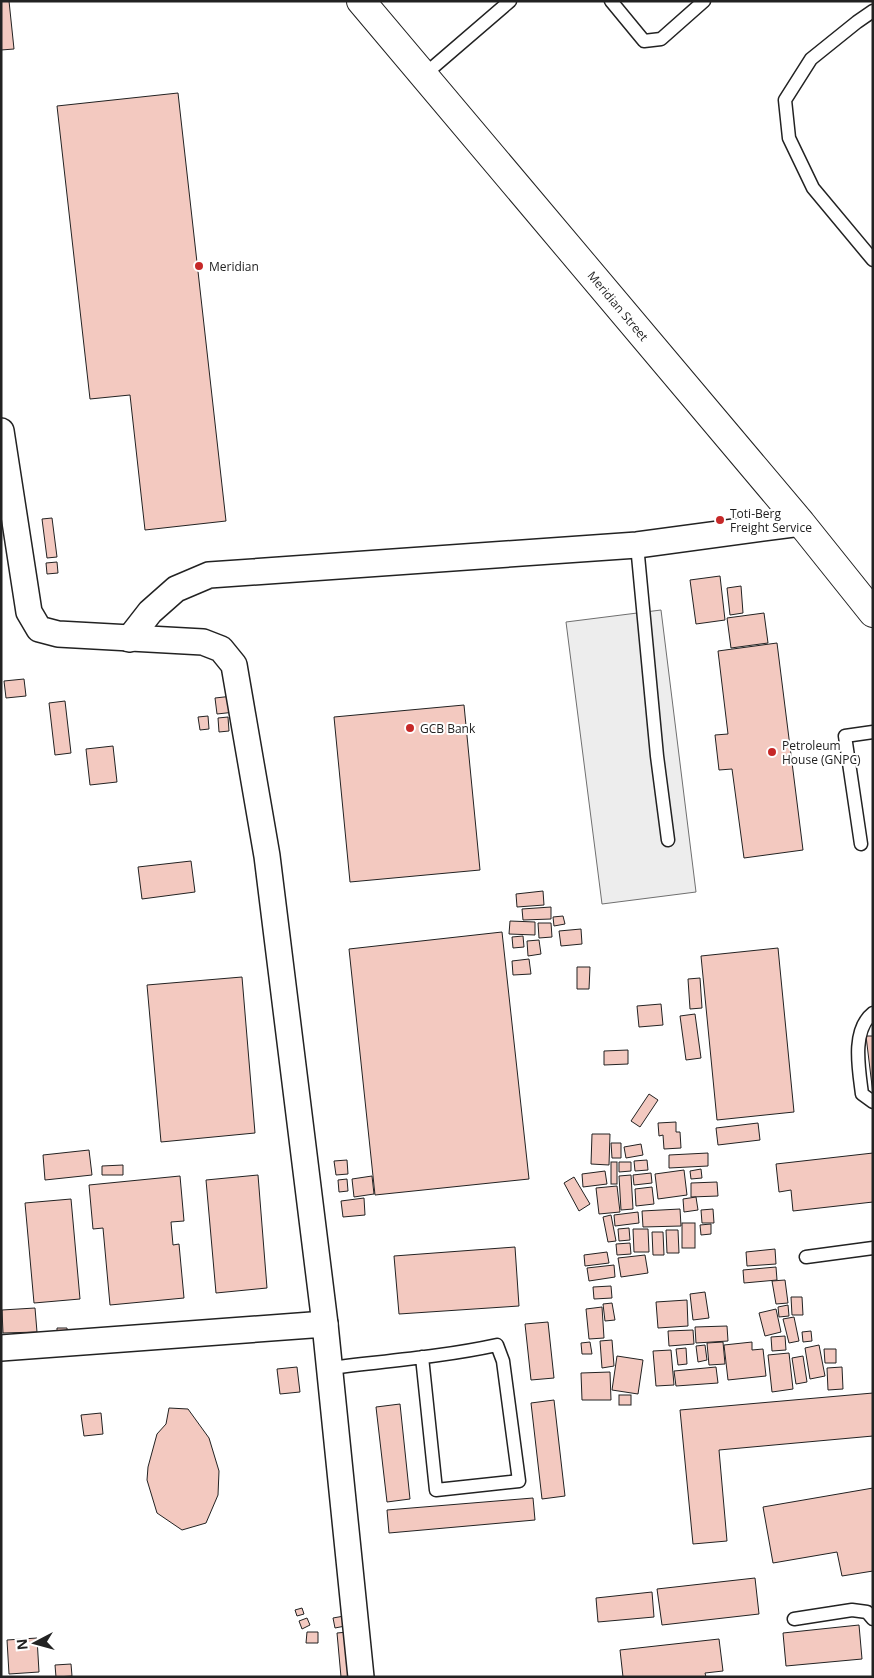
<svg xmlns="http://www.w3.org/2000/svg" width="874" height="1678" viewBox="0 0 874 1678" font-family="'Open Sans',sans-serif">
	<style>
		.parking { fill: #ededed; stroke: #6f6f6f }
		.building { fill: #f3c9c0; stroke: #222 }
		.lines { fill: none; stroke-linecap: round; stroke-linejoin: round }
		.service-casing { stroke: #222; stroke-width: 15 }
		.minor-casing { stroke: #222; stroke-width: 28 }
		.primary-casing { stroke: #222; stroke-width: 30 }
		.service { stroke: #fff; stroke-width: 12 }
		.minor { stroke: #fff; stroke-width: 25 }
		.primary { stroke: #fff; stroke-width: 28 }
		.poi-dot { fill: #c62828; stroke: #fff; stroke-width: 2 }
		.labels { text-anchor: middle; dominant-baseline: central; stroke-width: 4; stroke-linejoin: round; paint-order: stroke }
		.poi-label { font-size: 12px; fill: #222; stroke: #fff; text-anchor: start }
		.street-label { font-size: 12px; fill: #222; stroke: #fff }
	</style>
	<rect width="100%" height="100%" fill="#fff"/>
	<path class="parking" d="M661,610L696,892L602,904L566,622Z"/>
	<g class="building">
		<path d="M1,1H9L14,49L1,50Z"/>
		<path d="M178,93L226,521L145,530L130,395L90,399L57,106Z"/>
		<path d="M52,518L57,557L47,558L42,519Z"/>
		<path d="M57,562L58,573L47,574L46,563Z"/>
		<path d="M720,576L725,620L696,624L690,580Z"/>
		<path d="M741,586L743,613L730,615L727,588Z"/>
		<path d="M764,613L768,643L731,648L727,618Z"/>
		<path d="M777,643L803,850L744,858L732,769L719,770L715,735L728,734L718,651Z"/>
		<path d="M24,679L26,696L6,698L4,681Z"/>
		<path d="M233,696L235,712L217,714L215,698Z"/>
		<path d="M65,701L71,753L55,755L49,703Z"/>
		<path d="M464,705L480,870L350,882L334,717Z"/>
		<path d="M208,716L209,729L200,730L198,717Z"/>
		<path d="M228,717L229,731L219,732L218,718Z"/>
		<path d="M113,746L117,782L90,785L86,749Z"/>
		<path d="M191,861L195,892L142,899L138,867Z"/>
		<path d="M543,891L544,905L517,907L516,894Z"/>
		<path d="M551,907V919L523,920L522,909Z"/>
		<path d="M563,916L565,924L554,926L553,917Z"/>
		<path d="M510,921L535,922V935L509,934Z"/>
		<path d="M538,923H551L552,937L539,938Z"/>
		<path d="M581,929L582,944L561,946L559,931Z"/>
		<path d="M502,932L529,1179L375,1195L349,949Z"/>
		<path d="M523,936L524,947L513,948L512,937Z"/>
		<path d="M539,940L541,954L528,956L527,941Z"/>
		<path d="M778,948L794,1112L717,1120L701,956Z"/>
		<path d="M529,959L531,974L513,975L512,961Z"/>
		<path d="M577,967H590L589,989H577Z"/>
		<path d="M242,977L255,1133L161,1142L147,985Z"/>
		<path d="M700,978L702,1008L690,1009L688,979Z"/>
		<path d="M661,1004L663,1025L639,1027L637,1006Z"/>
		<path d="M695,1014L701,1058L686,1060L680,1016Z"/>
		<path d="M866,1036H873V1094Z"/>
		<path d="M628,1050V1064L604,1065V1051Z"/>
		<path d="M649,1094L658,1100L640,1127L631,1121Z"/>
		<path d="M676,1122V1132H680L681,1148L664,1149L663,1135L659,1136L658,1123Z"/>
		<path d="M758,1123L760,1140L718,1145L716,1128Z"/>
		<path d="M592,1134H610L609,1165L591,1164Z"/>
		<path d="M611,1143H621V1158H612Z"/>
		<path d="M641,1144L643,1155L626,1158L624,1147Z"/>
		<path d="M89,1150L92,1175L45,1180L43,1155Z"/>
		<path d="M708,1153V1166L669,1168V1155Z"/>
		<path d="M873,1153V1202L793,1211L791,1190L779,1192L776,1164Z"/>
		<path d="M347,1160L348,1174L336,1175L334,1161Z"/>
		<path d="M647,1160L648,1170L635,1171L634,1161Z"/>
		<rect x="611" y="1162" width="6" height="22"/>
		<path d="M619,1162H631V1171L619,1172Z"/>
		<path d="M123,1165V1175H102V1166Z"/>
		<path d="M701,1169L702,1178L691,1179L690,1171Z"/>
		<path d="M684,1170L687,1195L658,1199L655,1174Z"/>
		<path d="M605,1171L607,1184L583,1187L582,1174Z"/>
		<path d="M651,1173L652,1183L634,1185L633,1175Z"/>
		<path d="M258,1175L267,1288L216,1293L206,1180Z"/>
		<path d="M631,1175L633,1209L621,1210L619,1176Z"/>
		<path d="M180,1176L184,1221L171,1222L173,1245L179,1244L184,1298L110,1305L103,1228L93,1229L89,1185Z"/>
		<path d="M372,1176L374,1194L354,1197L352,1179Z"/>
		<path d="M574,1177L590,1204L579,1211L564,1183Z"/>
		<path d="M347,1179L348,1191L339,1192L338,1180Z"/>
		<path d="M717,1182L718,1196L691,1197V1183Z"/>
		<path d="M617,1186L620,1212L599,1214L596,1188Z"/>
		<path d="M652,1187L654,1204L636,1206L635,1189Z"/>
		<path d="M696,1197L698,1210L684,1212L683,1199Z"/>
		<path d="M364,1198L365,1215L343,1217L341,1201Z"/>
		<path d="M71,1199L80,1299L34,1303L25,1203Z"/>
		<path d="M680,1209L681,1226L643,1227L642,1211Z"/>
		<path d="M713,1209L714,1223H702L701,1210Z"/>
		<path d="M638,1212L639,1223L615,1226L614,1215Z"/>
		<path d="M611,1215L616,1241L608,1242L603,1217Z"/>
		<rect x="682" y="1223" width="13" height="25"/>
		<path d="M711,1224V1234L701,1235L700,1225Z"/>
		<path d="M629,1228L630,1240L619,1241L618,1229Z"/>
		<path d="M633,1229H648L649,1252H634Z"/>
		<path d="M666,1230H678L679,1253H667Z"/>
		<path d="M652,1232H663L664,1255H653Z"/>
		<path d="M630,1243L631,1254L617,1255L616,1244Z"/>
		<path d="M515,1247L519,1306L399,1314L394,1256Z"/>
		<path d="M775,1249L776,1264L747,1266L746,1252Z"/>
		<path d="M607,1252L609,1263L585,1266L584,1255Z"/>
		<path d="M645,1255L648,1273L621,1277L618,1258Z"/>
		<path d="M614,1265L615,1277L589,1281L587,1268Z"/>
		<path d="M776,1267L777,1280L744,1283L743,1270Z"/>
		<path d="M785,1280L788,1303L776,1304L772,1281Z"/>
		<path d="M611,1286L612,1298L594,1299L593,1287Z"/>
		<path d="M705,1292L709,1318L693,1320L690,1294Z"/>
		<path d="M791,1297H802L803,1315H792Z"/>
		<path d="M687,1300L688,1326L658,1328L656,1302Z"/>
		<path d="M612,1303L615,1320L605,1321L603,1304Z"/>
		<path d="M788,1305L789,1316L779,1317L778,1307Z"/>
		<path d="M602,1307L604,1338L589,1339L586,1309Z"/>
		<path d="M35,1308L37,1332L3,1333L2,1310Z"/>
		<path d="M776,1309L781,1332L765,1336L759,1313Z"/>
		<path d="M794,1317L799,1341L789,1343L783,1319Z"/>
		<path d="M548,1322L554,1378L531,1380L525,1324Z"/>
		<path d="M727,1326L728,1341L696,1343L695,1327Z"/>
		<path d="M57,1328H67L68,1337L57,1338Z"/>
		<path d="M693,1330L694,1344L669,1346L668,1331Z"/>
		<path d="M811,1331L812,1341L803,1342L802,1332Z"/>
		<path d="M785,1336L786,1350L772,1351L771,1337Z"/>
		<path d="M612,1340L614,1366L602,1368L600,1341Z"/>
		<path d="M590,1342L592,1354H582L581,1343Z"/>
		<path d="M723,1342L725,1364L709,1365L707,1343Z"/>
		<path d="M752,1342V1350L763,1349L766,1376L728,1380L724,1345Z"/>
		<path d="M705,1345L707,1360L698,1362L696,1346Z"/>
		<path d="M819,1345L825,1376L810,1379L805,1348Z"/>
		<path d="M686,1348L687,1364L678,1365L676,1349Z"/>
		<path d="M824,1349H836V1363H825Z"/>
		<path d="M671,1350L674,1385L656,1386L653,1351Z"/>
		<path d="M789,1353L793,1389L772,1392L768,1355Z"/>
		<path d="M617,1356L643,1360L638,1394L612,1390Z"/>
		<path d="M803,1356L807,1382L796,1384L792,1358Z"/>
		<path d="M297,1367L300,1392L280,1394L277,1369Z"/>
		<path d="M716,1367L718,1383L676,1386L674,1371Z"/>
		<path d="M842,1367L843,1389L828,1390L827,1368Z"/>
		<path d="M610,1372L611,1400H582L581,1373Z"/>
		<path d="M873,1393V1436L719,1450L727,1541L693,1544L680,1410Z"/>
		<rect x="619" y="1395" width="12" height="10"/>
		<path d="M554,1400L565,1496L542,1499L531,1403Z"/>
		<path d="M400,1404L410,1499L387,1502L376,1407Z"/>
		<path d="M169,1408L188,1409L209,1438L219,1471L218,1495L206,1523L182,1530L157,1513L147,1480L148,1467L157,1434L166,1424Z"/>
		<path d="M101,1413L103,1434L84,1436L81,1415Z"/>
		<path d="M873,1488V1571L842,1576L837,1552L773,1563L763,1507Z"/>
		<path d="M533,1498L535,1520L389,1533L387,1510Z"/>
		<path d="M755,1578L759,1614L662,1625L657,1589Z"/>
		<path d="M652,1592L654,1617L598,1622L596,1598Z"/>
		<path d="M302,1608L304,1614L297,1616L295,1610Z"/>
		<path d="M344,1616L345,1626L335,1628L333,1618Z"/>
		<path d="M307,1618L310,1625L302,1629L299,1621Z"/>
		<path d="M859,1625L862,1659L786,1666L783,1633Z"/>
		<path d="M307,1632H318V1643H306Z"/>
		<path d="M348,1632L352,1677H341L337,1633Z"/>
		<path d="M37,1638L39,1672L9,1674L7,1640Z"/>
		<path d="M719,1639L723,1671L705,1673L706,1677H623L620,1650Z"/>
		<path d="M71,1664L72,1676L56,1677L55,1665Z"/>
	</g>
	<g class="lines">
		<defs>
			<g id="service">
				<path d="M611,1L644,41L661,39L704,1"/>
				<path d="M873,11L857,22L811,59L785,100L789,138L813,188L873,260"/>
				<path d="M424,75L510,1"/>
				<path d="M637,545L657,756L668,840"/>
				<path d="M861,844L845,736L873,732"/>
				<path d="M873,1013C851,1030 859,1070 862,1094L873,1102"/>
				<path d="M806,1257L873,1248"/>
				<path d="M329,1368C385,1361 442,1357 497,1345L503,1361L519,1481L436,1490L422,1357"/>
				<path d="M794,1619L852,1610L867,1612L873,1619"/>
			</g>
			<g id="minor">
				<path d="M1,431L29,612L39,629L58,634L203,642L221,649L234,665L267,856L325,1324"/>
				<path d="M129,639L150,612L176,589L209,575L637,545L801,523"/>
				<path d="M1,1348L325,1324L361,1677"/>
			</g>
			<path id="primary" d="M361,1L801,523L873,613"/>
		</defs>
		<use href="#service" class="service-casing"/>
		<use href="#minor" class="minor-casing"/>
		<use href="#primary" class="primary-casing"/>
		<use href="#service" class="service"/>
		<use href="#minor" class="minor"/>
		<use href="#primary" class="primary"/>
	</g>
	<g class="poi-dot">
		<circle cx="199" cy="266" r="5"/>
		<circle cx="720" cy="520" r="5"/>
		<circle cx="410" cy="728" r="5"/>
		<circle cx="772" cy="752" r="5"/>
	</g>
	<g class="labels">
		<g class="poi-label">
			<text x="209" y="266">Meridian</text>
			<text x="730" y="513">Toti-Berg<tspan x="730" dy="14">Freight Service</tspan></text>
			<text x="420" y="728">GCB Bank</text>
			<text x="782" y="745">Petroleum<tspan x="782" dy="14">House (GNPC)</tspan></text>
		</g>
		<g class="street-label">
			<text transform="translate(618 306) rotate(50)">Meridian Street</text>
		</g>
	</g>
	<rect width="874" height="1678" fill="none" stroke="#222222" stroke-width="5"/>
	<g transform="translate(35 1643) rotate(264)" stroke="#ffffff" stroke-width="4" paint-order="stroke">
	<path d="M0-4L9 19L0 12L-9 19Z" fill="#222222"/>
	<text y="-8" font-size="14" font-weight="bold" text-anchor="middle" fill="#222222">N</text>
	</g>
</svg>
